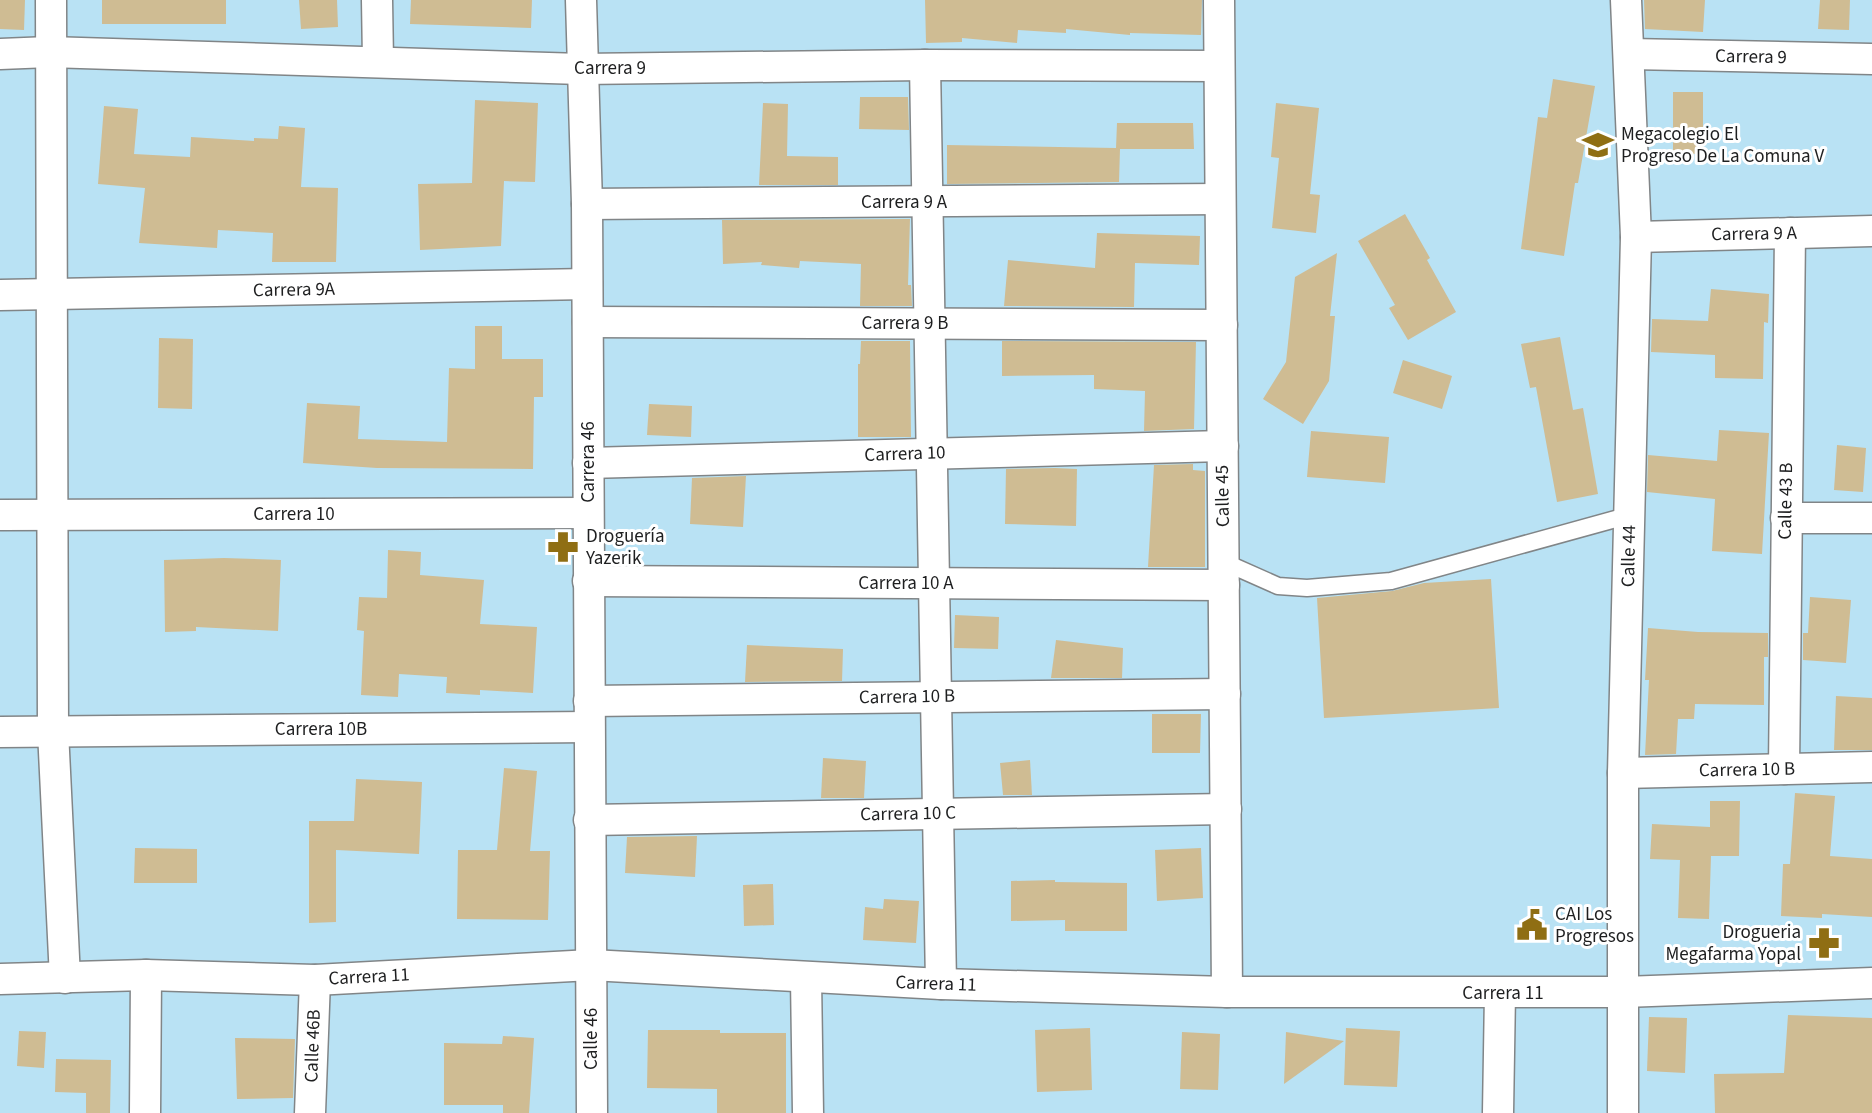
<svg xmlns="http://www.w3.org/2000/svg" width="1872" height="1113" viewBox="0 0 1872 1113" font-family="'Source Sans 3',sans-serif">
	<style>
		.green { fill: #b9e2f4 }
		.building { fill: #cfbc93 }
		.lines { fill: none; stroke-linecap: round; stroke-linejoin: round }
		.service-casing { stroke: #818587; stroke-width: 19 }
		.minor-casing { stroke: #818587; stroke-width: 33 }
		.service { stroke: #fff; stroke-width: 16 }
		.minor { stroke: #fff; stroke-width: 30 }
		.labels { text-anchor: middle; dominant-baseline: central; stroke-width: 6; stroke-linejoin: round; paint-order: stroke }
		.street-label { font-size: 19px; fill: #1e1f20; stroke: #fff }
		.poi-label { font-size: 19px; fill: #1e1f20; stroke: #fff; text-anchor: start }
	</style>
	<rect width="100%" height="100%" fill="#eef3f5"/>
	<rect class="green" x="0" y="0" width="1872" height="1113"/>
	<g class="building">
		<path d="M0,0H25L24,30L0,29Z"/>
		<rect x="102" y="0" width="124" height="24"/>
		<path d="M299,0H337L338,27L301,29Z"/>
		<path d="M411,0H532L531,28L410,24Z"/>
		<path d="M925,0H1202L1201,35L1130,33V35L1066,29V33L1018,30L1017,43L962,38V42L926,43Z"/>
		<path d="M1644,0H1705L1703,32L1645,29Z"/>
		<path d="M1820,0H1850L1849,30L1818,29Z"/>
		<path d="M1553,79L1595,86L1578,183H1575L1564,256L1521,249L1538,117L1547,118Z"/>
		<rect x="1673" y="92" width="30" height="62"/>
		<path d="M860,97H908L909,130L859,129Z"/>
		<path d="M475,100L538,103L535,182L504,181L501,246L420,250L418,184L472,183Z"/>
		<path d="M763,103L788,104L787,156L838,157V185H759Z"/>
		<path d="M1276,103L1319,108L1310,194L1320,195L1316,233L1272,228L1279,158L1271,157Z"/>
		<path d="M104,106L138,109L134,154L190,157L191,137L254,141V138L278,139L279,126L305,128L301,187L338,188L336,262H272L273,233L218,230L217,248L139,243L145,188L98,184Z"/>
		<path d="M1117,123H1193L1194,149H1120L1119,182L947,184V145L1116,148Z"/>
		<path d="M1405,214L1430,258L1427,260L1456,312L1408,340L1389,308L1395,305L1358,241Z"/>
		<path d="M910,219L908,285H911L912,306H860L861,264L800,261L799,268L761,265L762,262L723,264L722,220Z"/>
		<path d="M1097,233L1200,236L1199,265L1135,263L1134,307L1004,306L1008,260L1095,268Z"/>
		<path d="M1337,253L1330,316H1335L1329,381L1303,424L1263,399L1286,362L1295,277Z"/>
		<path d="M1711,289L1769,294L1768,323L1764,322L1763,379L1715,378V355L1651,352L1652,319L1708,321Z"/>
		<path d="M475,326H502V359H543V397H534L533,469L377,468L303,463L307,403L360,406L358,439L447,442L449,368L475,369Z"/>
		<path d="M1560,337L1573,410L1583,408L1598,494L1557,502L1536,387L1530,388L1521,344Z"/>
		<path d="M159,338L193,339L192,409L158,408Z"/>
		<path d="M861,341H910L911,437H858V364H860Z"/>
		<path d="M1002,341L1196,342L1194,429L1144,431L1145,391L1094,389V375L1002,376Z"/>
		<path d="M1403,360L1452,376L1442,409L1393,393Z"/>
		<path d="M649,404L692,406L691,437L647,435Z"/>
		<path d="M1719,430L1769,433L1762,554L1712,551L1715,499L1647,492L1648,455L1717,461Z"/>
		<path d="M1311,431L1389,437L1385,483L1307,477Z"/>
		<path d="M1837,445L1866,448L1863,492L1834,490Z"/>
		<path d="M1193,464V470L1205,471V567H1148L1154,465Z"/>
		<path d="M1055,468L1077,469L1076,526L1005,524L1006,469Z"/>
		<path d="M746,476L743,527L690,524L692,478Z"/>
		<path d="M388,550L421,552L420,575L484,580L480,624L537,627L533,693L480,690V695L446,693L447,677L399,674L398,697L361,695L364,631L357,630L359,597L387,598Z"/>
		<path d="M224,558L281,560L278,631L196,627V631L165,632L164,560Z"/>
		<path d="M1491,579L1499,708L1324,718L1317,598L1392,591L1424,583Z"/>
		<path d="M1810,597L1851,600L1846,663L1803,660V633H1808Z"/>
		<path d="M955,615L999,617L998,649L954,648Z"/>
		<path d="M1648,628L1698,632L1768,633V657H1764V705L1695,704L1694,719H1678L1676,754L1645,755L1649,680H1645Z"/>
		<path d="M1056,640L1123,648L1122,678H1051Z"/>
		<path d="M747,645L843,649L842,681L745,682Z"/>
		<path d="M1836,696L1872,698V750H1834Z"/>
		<path d="M1152,714H1201L1200,753H1152Z"/>
		<path d="M823,758L866,761L864,798H821Z"/>
		<path d="M1030,760L1032,795H1003L1000,763Z"/>
		<path d="M504,768L537,771L530,851H550L548,920L457,919L458,850H497Z"/>
		<path d="M356,779L422,782L419,854L336,850V922L309,923V821H354Z"/>
		<path d="M1795,793L1835,796L1830,856L1872,859V917L1822,914V918L1781,916L1783,864H1790Z"/>
		<path d="M1710,801H1740L1739,856H1711L1709,919L1678,918L1680,860L1650,859L1652,824L1710,827Z"/>
		<path d="M697,836L695,877L625,873L627,837Z"/>
		<path d="M135,848L197,849V883H134Z"/>
		<path d="M1201,848L1203,898L1157,901L1155,850Z"/>
		<path d="M1055,880V882L1127,883V931H1065V920L1011,921V881Z"/>
		<path d="M773,884L774,925L744,926L743,885Z"/>
		<path d="M884,899L919,901L916,943L863,940L865,907L883,909Z"/>
		<path d="M1788,1015L1872,1018V1113H1715L1714,1074L1784,1073Z"/>
		<path d="M1649,1017L1687,1018L1685,1073L1647,1071Z"/>
		<path d="M1090,1028L1092,1090L1037,1092L1035,1030Z"/>
		<path d="M1346,1028L1400,1031L1397,1087L1344,1085Z"/>
		<path d="M648,1030H720V1033H786V1113H717V1089L647,1088Z"/>
		<path d="M19,1031L46,1032L44,1068L17,1066Z"/>
		<path d="M1182,1032L1220,1034L1218,1090L1180,1089Z"/>
		<path d="M1286,1032L1344,1041L1284,1084Z"/>
		<path d="M503,1036L534,1038L529,1113H503V1105H444V1043L502,1044Z"/>
		<path d="M235,1038L295,1039L293,1098L237,1099Z"/>
		<path d="M56,1059L111,1060L110,1113H86V1093L55,1092Z"/>
	</g>
	<g class="lines">
		<defs>
			<path id="service" d="M1224,562L1278,586L1307,588L1391,581L1630,515"/>
			<g id="minor">
				<path d="M51,0L53,731L65,978"/>
				<path d="M377,0L378,61"/>
				<path d="M581,0L587,204L592,1113"/>
				<path d="M1219,0L1227,992"/>
				<path d="M0,54L49,52L581,69L925,65L1219,66"/>
				<path d="M1630,54L1872,59"/>
				<path d="M925,65L941,984"/>
				<path d="M587,204L1220,199"/>
				<path d="M1636,237L1872,231"/>
				<path d="M0,295L587,284"/>
				<path d="M588,322L1222,325"/>
				<path d="M588,463L1223,446"/>
				<path d="M0,515L588,513"/>
				<path d="M1786,518H1872"/>
				<path d="M588,581L1224,585"/>
				<path d="M589,701L1225,694"/>
				<path d="M0,732L589,727"/>
				<path d="M1784,769L1790,233"/>
				<path d="M1623,773L1872,767"/>
				<path d="M589,820L1226,809"/>
				<path d="M806,978L808,1113"/>
				<path d="M0,979L146,975L315,980L591,965L941,984L1227,992H1624L1872,983"/>
				<path d="M145,1113L146,975"/>
				<path d="M310,1113L315,980"/>
				<path d="M1498,1113L1500,993"/>
				<path d="M1623,1113V773L1636,237L1626,0"/>
			</g>
		</defs>
		<use href="#service" class="service-casing"/>
		<use href="#minor" class="minor-casing"/>
		<use href="#service" class="service"/>
		<use href="#minor" class="minor"/>
	</g>
	<defs>
		<symbol id="school-bare" viewBox="-9 -9 18 18"><path d="M0-5L7-2L0 1L-7-2ZM-4 1L0 2.5L4 1V4Q0 6-4 4Z" fill="#8f6e13" stroke="#fff" stroke-width="2.5" paint-order="stroke"/></symbol>
		<symbol id="pharmacy-bare" viewBox="-9 -9 18 18"><path d="M-2-6h4v4h4v4h-4v4h-4v-4h-4v-4h4Z" fill="#8f6e13" stroke="#fff" stroke-width="2.5" paint-order="stroke"/></symbol>
		<symbol id="civic-bare" viewBox="-9 -9 18 18"><path d="M-.6-6.5H3V-4.5H.6V-3L4-1V1h2V6H-6V1h2V-1L-.6-3ZM-1.2 2.5V6h2.4V2.5Z" fill="#8f6e13" stroke="#fff" stroke-width="2.5" paint-order="stroke"/></symbol>
	</defs>
	<g fill-rule="evenodd">
		<use href="#school-bare" x="1576" y="123" width="44" height="44"/>
		<use href="#pharmacy-bare" x="541" y="525" width="44" height="44"/>
		<use href="#civic-bare" x="1510" y="903" width="44" height="44"/>
		<use href="#pharmacy-bare" x="1802" y="921" width="44" height="44"/>
	</g>
	<g class="labels">
		<g class="street-label">
			<text transform="translate(1751 57) rotate(1)">Carrera 9</text>
			<text x="610" y="68">Carrera 9</text>
			<text x="904" y="202">Carrera 9 A</text>
			<text transform="translate(1754 234) rotate(-1)">Carrera 9 A</text>
			<text transform="translate(294 290) rotate(-1)">Carrera 9A</text>
			<text x="905" y="323">Carrera 9 B</text>
			<text transform="translate(905 454) rotate(-2)">Carrera 10</text>
			<text transform="translate(588 462) rotate(-90)">Carrera 46</text>
			<text transform="translate(1223 496) rotate(-91)">Calle 45</text>
			<text transform="translate(1786 501) rotate(-89)">Calle 43 B</text>
			<text x="294" y="514">Carrera 10</text>
			<text transform="translate(1629 556) rotate(-89)">Calle 44</text>
			<text x="906" y="583">Carrera 10 A</text>
			<text transform="translate(907 697) rotate(-1)">Carrera 10 B</text>
			<text x="321" y="729">Carrera 10B</text>
			<text transform="translate(1747 770) rotate(-1)">Carrera 10 B</text>
			<text transform="translate(908 814) rotate(-1)">Carrera 10 C</text>
			<text transform="translate(369 977) rotate(-3)">Carrera 11</text>
			<text transform="translate(936 984) rotate(2)">Carrera 11</text>
			<text x="1503" y="993">Carrera 11</text>
			<text transform="translate(591 1039) rotate(-90)">Calle 46</text>
			<text transform="translate(313 1046) rotate(-88)">Calle 46B</text>
		</g>
		<g class="poi-label">
			<text x="1621" y="134">Megacolegio El<tspan x="1621" dy="22">Progreso De La Comuna V</tspan></text>
			<text x="586" y="536">Droguería<tspan x="586" dy="22">Yazerik</tspan></text>
			<text x="1555" y="914">CAI Los<tspan x="1555" dy="22">Progresos</tspan></text>
			<text x="1801" y="932" text-anchor="end">Drogueria<tspan x="1801" dy="22">Megafarma Yopal</tspan></text>
		</g>
	</g>
</svg>
